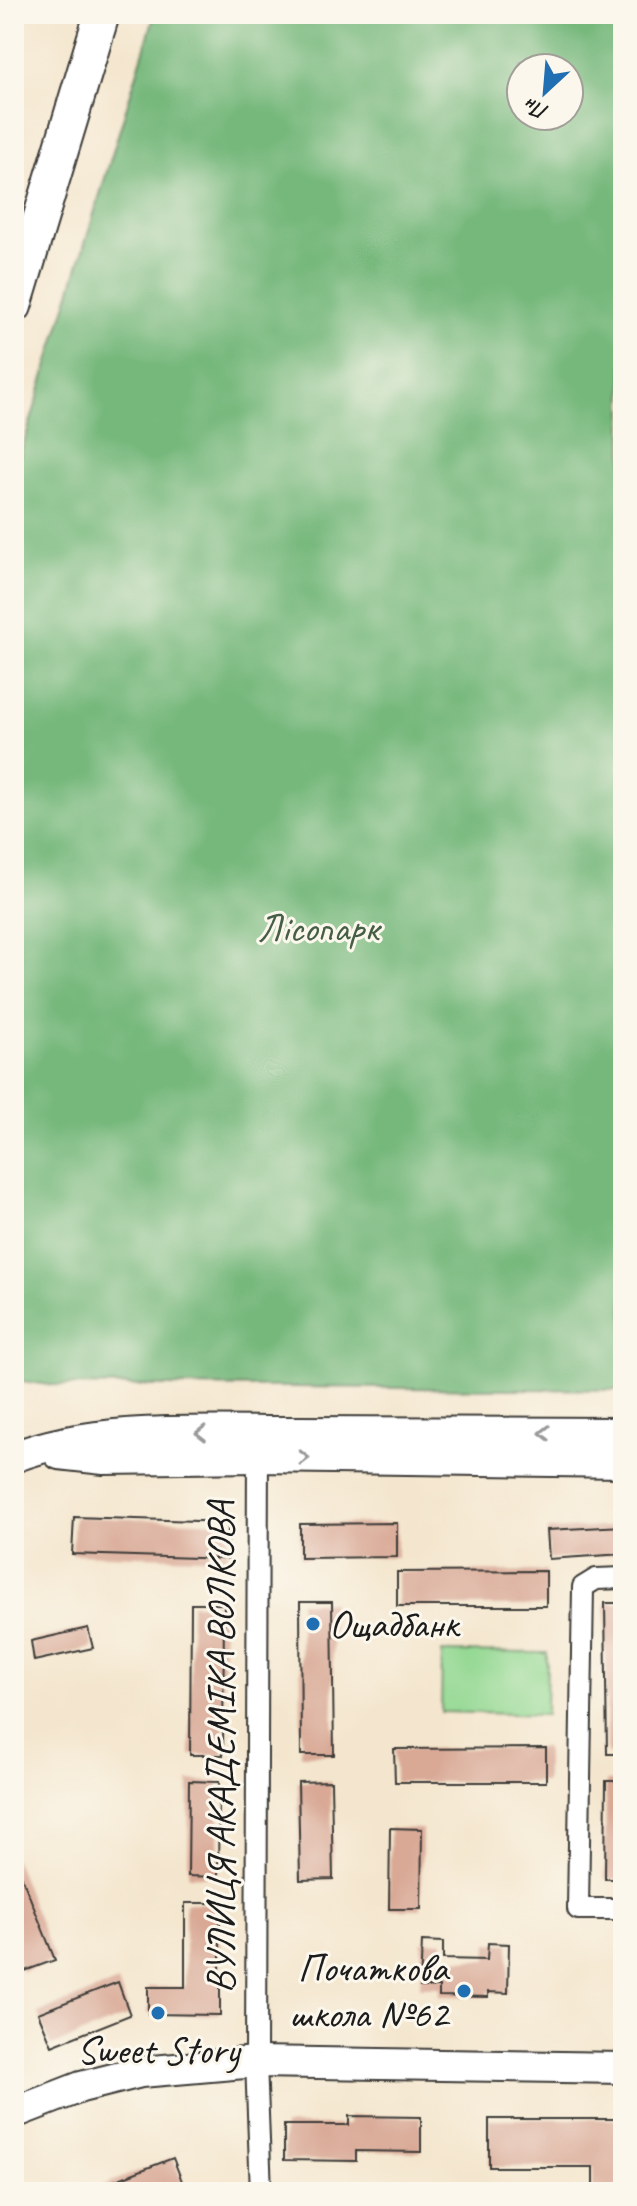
<svg xmlns="http://www.w3.org/2000/svg" width="637" height="2206" viewBox="0 0 637 2206" font-family="Caveat,sans-serif">
	<style>
		.green { fill: #93d892; stroke: #587a57; stroke-width: 2 }
		.forest { fill: #76b87c; stroke: #496a4c; stroke-width: 2; fill-rule: evenodd }
		.building { fill: #d9a996 }
		.lines { fill: none; stroke-linecap: round; stroke-linejoin: round }
		.street-casing { stroke: #3c3a37; stroke-width: 24 }
		.secondary-casing { stroke: #3c3a37; stroke-width: 34 }
		.primary-casing { stroke: #3c3a37; stroke-width: 38 }
		.street { stroke: #fff; stroke-width: 20 }
		.secondary { stroke: #fff; stroke-width: 30 }
		.primary { stroke: #fff; stroke-width: 34 }
		.oneway { stroke: #999 }
		.poi-dot { fill: #1f6fb2; stroke: #fbf7ec; stroke-width: 3 }
		.labels { text-anchor: middle; dominant-baseline: central; stroke-width: 6; stroke-linejoin: round; paint-order: stroke }
		.park-label { font-size: 40px; fill: #465e45; stroke: #fbf7ec }
		.poi-label { font-size: 40px; fill: #1c1c1c; stroke: #fbf7ec; text-anchor: start }
		.street-label { font-size: 40px; fill: #1c1c1c; stroke: #fbf7ec }
	</style>
	<rect width="100%" height="100%" fill="#fbf7ec"/>
	<filter id="ink" filterUnits="userSpaceOnUse"><feTurbulence type="fractalNoise" baseFrequency=".0125" numOctaves="2"/><feDisplacementMap in="SourceGraphic" scale="16" xChannelSelector="R" yChannelSelector="G"/><feConvolveMatrix kernelMatrix="1 2 1 2 8 2 1 2 1" color-interpolation-filters="sRGB"/></filter>
	<filter id="wash" filterUnits="userSpaceOnUse"><feTurbulence type="fractalNoise" baseFrequency=".006" numOctaves="4" result="noise"/><feDisplacementMap in="SourceGraphic" scale="32" xChannelSelector="R" yChannelSelector="G"/><feGaussianBlur stdDeviation="1.8" result="paint"/><feColorMatrix in="noise" values="0 0 0 0 0 0 0 0 0 0 0 0 0 0 0 0 0 1.4 0 .05"/><feComposite in="paint" operator="in"/></filter>
	<g filter="url(#wash)">
		<rect width="100%" height="100%" fill="#f4e6ce"/>
		<path class="green" d="M442,1652L547,1653L546,1715L441,1712Z"/>
		<path class="forest" d="M155,14H623V1390L48,1385L14,1380V476ZM521,68H569V116H521Z"/>
		<g id="blocks">
			<g class="building">
				<path d="M74,1517L228,1522V1559L72,1554Z"/>
				<path d="M397,1523V1557L300,1558V1524Z"/>
				<path d="M623,1526V1554L549,1559L547,1530Z"/>
				<path d="M546,1571V1606H397V1572Z"/>
				<path d="M300,1602H332L334,1755H301Z"/>
				<path d="M605,1603H623V1754H607Z"/>
				<path d="M191,1604H224L223,1755H190Z"/>
				<path d="M88,1628L93,1648L34,1661L31,1641Z"/>
				<path d="M546,1748V1782H395L394,1749Z"/>
				<path d="M189,1781L219,1782L218,1877L188,1876Z"/>
				<path d="M331,1781L333,1879L300,1880L298,1782Z"/>
				<path d="M606,1781H623V1879H605Z"/>
				<path d="M390,1828L422,1829L421,1909H389Z"/>
				<path d="M14,1858L55,1960L22,1972L14,1950Z"/>
				<path d="M185,1903H220V2015L148,2014V1987H185Z"/>
				<path d="M422,1941L443,1942V1959L487,1960L488,1943L509,1944L508,1993L488,1992V1997L439,1996V1987H420Z"/>
				<path d="M118,1982L130,2015L52,2046L38,2013Z"/>
				<path d="M349,2116L421,2117V2152L356,2151V2161L284,2160V2125H349Z"/>
				<path d="M489,2119H616V2132H623V2192H593V2167H489Z"/>
				<path d="M173,2158L185,2189L177,2192H85Z"/>
			</g>
		</g>
	</g>
	<g filter="url(#ink)">
		<use href="#blocks" fill-opacity="0" stroke="#3c3a37" stroke-width="2"/>
		<g class="lines">
			<defs>
				<g id="street">
					<path d="M258,1444L256,2062L261,2192"/>
					<path d="M623,1578L596,1579L583,1587L578,1909H623"/>
				</g>
				<g id="secondary">
					<path d="M59,1454L104,1459L258,1457L623,1462"/>
					<path d="M14,1457C95,1425 206,1432 293,1432C403,1433 513,1433 623,1433"/>
					<path d="M14,2113L81,2087L141,2072L256,2062L623,2068"/>
				</g>
				<path id="primary" d="M14,306L102,14"/>
			</defs>
			<use href="#street" class="street-casing"/>
			<use href="#secondary" class="secondary-casing"/>
			<use href="#primary" class="primary-casing"/>
			<use href="#street" class="street"/>
			<use href="#secondary" class="secondary"/>
			<use href="#primary" class="primary"/>
		</g>
		<defs><path id="oneway-chevron" d="M-2-3.5L2.5 0L-2 3.5" fill="none" stroke-width="1.6" stroke-linecap="round" stroke-linejoin="round" transform="scale(2)"/></defs>
		<g class="oneway">
			<use href="#oneway-chevron" transform="translate(201 1433) rotate(179)"/>
			<use href="#oneway-chevron" transform="translate(545 1433) rotate(-180)"/>
			<use href="#oneway-chevron" transform="translate(304 1458) rotate(1)"/>
		</g>
	</g>
	<g class="poi-dot">
		<circle cx="313" cy="1624" r="8"/>
		<circle cx="464" cy="1991" r="8"/>
		<circle cx="158" cy="2013" r="8"/>
	</g>
	<g class="labels">
		<g class="park-label">
			<text x="318" y="928">Лісопарк</text>
		</g>
		<g class="poi-label">
			<text x="329" y="1624">Ощадбанк</text>
			<text x="448" y="1968" text-anchor="end">Початкова<tspan x="448" dy="46">школа №62</tspan></text>
			<text x="158" y="2050" text-anchor="middle">Sweet Story</text>
		</g>
		<g class="street-label">
			<text transform="translate(221 1747) rotate(-90)">ВУЛИЦЯ АКАДЕМІКА ВОЛКОВА</text>
		</g>
	</g>
	<rect width="637" height="2206" fill="none" stroke="#fbf7ec" stroke-width="48"/>
	<g transform="translate(545 92) rotate(206)"><circle r="38" fill="#fbf7ec" stroke="#a29f99" stroke-width="2"/>
	<path d="M0-6L14 30L0 20L-14 30Z" fill="#1f6fb2"/>
	<text y="-12" font-size="22" font-weight="bold" text-anchor="middle" fill="#1c1c1c">Пн</text>
	</g>
</svg>
